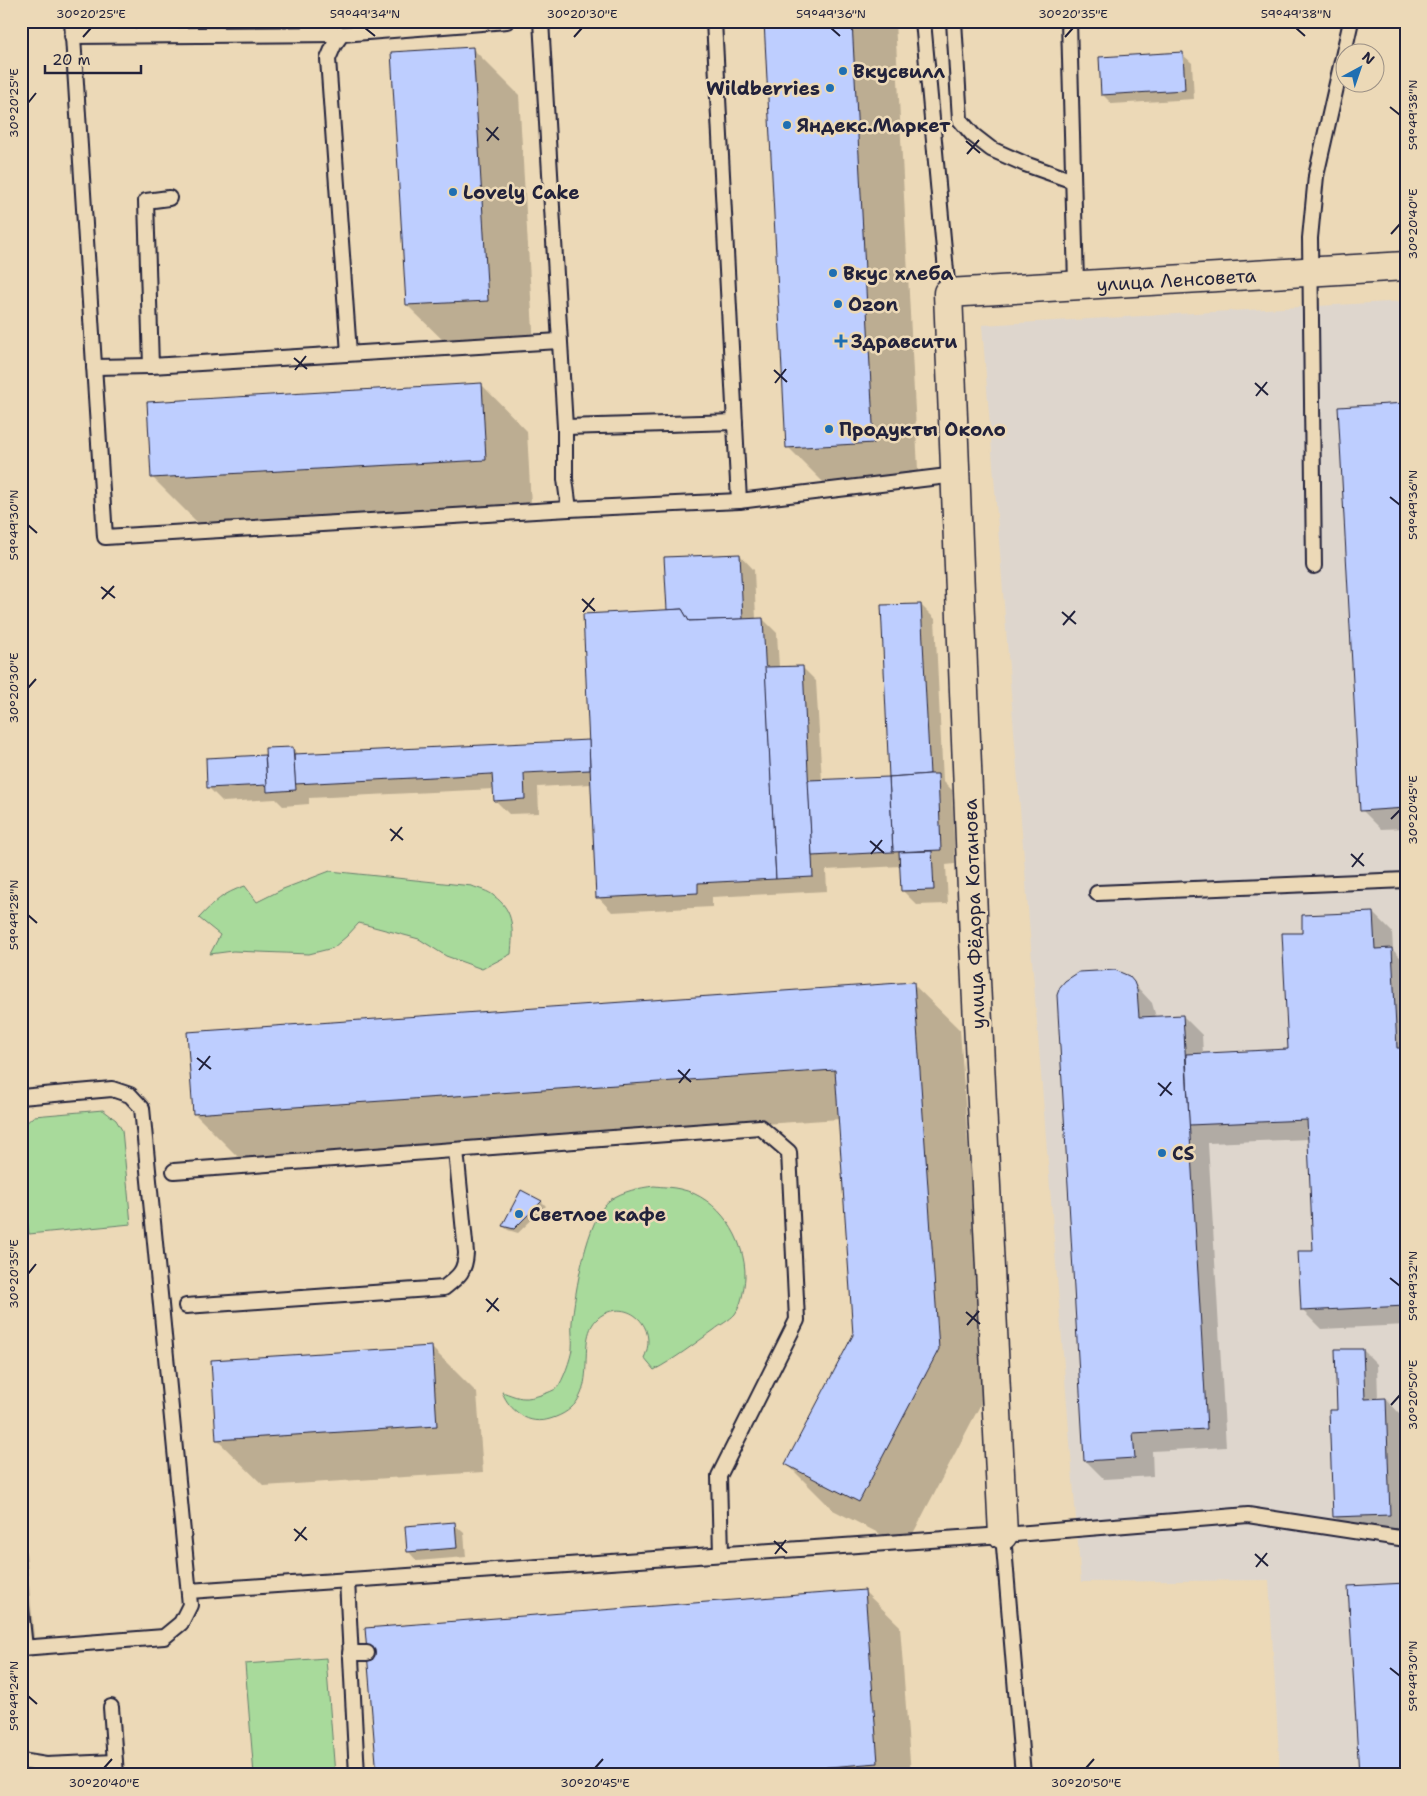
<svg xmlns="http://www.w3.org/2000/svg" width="1427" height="1796" viewBox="0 0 1427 1796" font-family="'Shantell Sans',sans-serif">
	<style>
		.built { fill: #ded6cd }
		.green { fill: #a8da9b; stroke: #657e6b }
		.shadow { fill: #0003 }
		.building { fill: #beceff; stroke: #22223b }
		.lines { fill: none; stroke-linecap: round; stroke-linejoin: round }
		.service-casing { stroke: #22223b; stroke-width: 18 }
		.minor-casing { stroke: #22223b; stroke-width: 31 }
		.service { stroke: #ecd9b7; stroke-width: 14 }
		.minor { stroke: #ecd9b7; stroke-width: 28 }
		.ticks { fill: none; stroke: #22223b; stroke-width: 2 }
		.poi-dot { fill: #1f6fb2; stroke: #ecd9b7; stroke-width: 2 }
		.labels { text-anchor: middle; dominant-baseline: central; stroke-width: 5; stroke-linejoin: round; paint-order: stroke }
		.poi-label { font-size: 19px; font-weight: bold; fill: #22223b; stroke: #ecd9b7; text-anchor: start }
		.street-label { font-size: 19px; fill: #22223b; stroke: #ecd9b7 }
		.neatline { fill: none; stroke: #22223b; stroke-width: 2 }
		.ticks-label { font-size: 12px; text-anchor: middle; fill: #22223b }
	</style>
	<rect width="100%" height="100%" fill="#ecd9b7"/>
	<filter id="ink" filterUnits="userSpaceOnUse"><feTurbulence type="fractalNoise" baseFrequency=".02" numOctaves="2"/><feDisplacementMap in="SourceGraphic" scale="10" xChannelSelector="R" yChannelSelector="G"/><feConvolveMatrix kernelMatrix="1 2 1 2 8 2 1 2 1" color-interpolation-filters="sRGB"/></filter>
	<g filter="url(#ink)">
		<path class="built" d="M1406,301V1775H1280L1269,1580L1081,1582L982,325Z"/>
		<g class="green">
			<path d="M330,871L472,886C479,889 489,891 494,896C515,911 513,931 511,954L482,969L446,956L419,939L359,923L347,936L333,948L309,954L233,951L210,954L220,935L199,918C214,902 223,893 245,886L257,902L283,889Z"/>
			<path d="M103,1110L116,1120L122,1130L131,1224L29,1234L21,1172V1130L24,1125L34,1116Z"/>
			<path d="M654,1186C663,1187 672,1187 680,1189C719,1197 746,1240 745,1277C744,1289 742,1304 735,1314C730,1320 720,1325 714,1330C694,1344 675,1359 654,1370L644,1358C660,1324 624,1296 598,1318C571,1342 608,1402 550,1419C540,1422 529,1421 521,1415C511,1408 507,1403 502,1392C509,1394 517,1398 524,1398C531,1399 552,1392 557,1388C563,1381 571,1358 572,1349C573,1340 571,1331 572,1322C575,1293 587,1217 610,1200C623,1191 639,1188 654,1186Z"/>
			<path d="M326,1658L335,1775H254L245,1664Z"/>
		</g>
		<g class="shadow">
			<path d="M765,21H895L919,489L834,493L788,447Z"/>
			<path d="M473,49L519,95L534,347L454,351L407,305L393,53Z"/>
			<path d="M1182,54L1192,63L1194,99L1112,104L1102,94Z"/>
			<path d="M481,384L527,431L531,505L199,524L153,478Z"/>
			<path d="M1406,405V828L1381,829L1362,810Z"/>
			<path d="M740,555L754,570L756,619H763L777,633L779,668L802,667L816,681L822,781L890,778L921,605L935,619L943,781L952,790L955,864L946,865L948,904L917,905L903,891L901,866L826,870L827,891L712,897V907L612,912L598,897L592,784L538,787L539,813L509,814L495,800L494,789L309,798V804L283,806L276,799L223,802L208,787L207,759L266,756L293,748L299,755L590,741L668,611Z"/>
			<path d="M1373,913L1392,932L1393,950L1406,963V1325L1321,1329L1302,1310L1314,1252L1309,1139L1208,1143L1226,1447L1152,1451L1153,1476L1104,1479L1085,1460L1128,977L1152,1003L1156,1017L1183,1016L1202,1035L1203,1054L1289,1050L1304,934Z"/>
			<path d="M913,984L960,1030L985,1396L906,1547L833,1510L786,1463L854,1336L840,1119L240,1159L194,1113Z"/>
			<path d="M522,1191L542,1202L546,1206L518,1233L508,1230L503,1226Z"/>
			<path d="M431,1347L477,1393L483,1472L264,1486L217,1440Z"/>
			<path d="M1363,1350L1377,1364L1378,1399H1386L1400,1414L1404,1529L1348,1530L1334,1516L1338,1411Z"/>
			<path d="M21,1499L35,1648L21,1649Z"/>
			<path d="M454,1524L464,1533L466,1557L417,1561L408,1551Z"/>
			<path d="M864,1591L900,1626L911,1775H378Z"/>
		</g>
		<g class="building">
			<path d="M764,21H852L874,443L786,448Z"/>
			<path d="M473,47L488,301L406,305L391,52Z"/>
			<path d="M1183,52L1185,90L1101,95L1099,57Z"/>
			<path d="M482,383L486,460L151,478L147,402Z"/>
			<path d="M1406,403V808L1360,811L1338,407Z"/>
			<path d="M740,554L743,619L689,621L682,609L667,610L664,557Z"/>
			<path d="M921,604L930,774L889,777L881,605Z"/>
			<path d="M682,609L689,621L763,618L776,879L698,883V893L596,898L583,614Z"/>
			<path d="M803,666L813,877L776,879L765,667Z"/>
			<path d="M589,740L590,770L524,773L525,799L494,801L492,774L295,784L294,754Z"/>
			<path d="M293,747L296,790L267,792L265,748Z"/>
			<path d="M265,755L267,785L207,788L206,758Z"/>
			<path d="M930,774H938L941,850L893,852L889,777Z"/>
			<path d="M889,777L893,852L812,856L808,780Z"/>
			<path d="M932,851L934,890L901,891L899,852Z"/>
			<path d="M1373,912L1375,949L1392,948L1397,1048H1406V1306L1301,1311L1298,1251H1313L1307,1120L1189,1125L1186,1054L1288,1049L1282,933H1302V915Z"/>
			<path d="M1115,970L1129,976L1134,982L1137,990L1139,1017L1183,1015L1207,1429L1133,1433L1135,1458L1084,1461L1057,995L1060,987L1065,981L1079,972Z"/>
			<path d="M914,982L939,1349L859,1502L785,1464L853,1335L835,1070L193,1114L187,1032Z"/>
			<path d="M521,1190L542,1201L514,1229L502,1226Z"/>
			<path d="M432,1346L437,1426L216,1440L211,1360Z"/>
			<path d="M1335,1349H1363L1365,1399L1386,1398L1390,1515L1333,1517L1329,1410H1337Z"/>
			<path d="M455,1522L457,1548L407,1552L405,1526Z"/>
			<path d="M1406,1583V1775H1359L1348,1586Z"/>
			<path d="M865,1590L878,1763L730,1775H377L365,1628Z"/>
		</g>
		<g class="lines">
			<defs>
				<g id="service">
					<path d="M72,21L105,537L569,509L739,501L956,475"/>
					<path d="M541,21L565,427V479L569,509"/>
					<path d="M714,21L739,501"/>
					<path d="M923,21L948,293"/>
					<path d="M954,21L960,120L973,135L991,149L1025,164L1073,181"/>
					<path d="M1069,21L1076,284"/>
					<path d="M72,36L342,34"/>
					<path d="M169,198L146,201L151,366L559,341"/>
					<path d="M349,353L328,59L334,45L342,34L507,21"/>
					<path d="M94,367L151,366"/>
					<path d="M565,427L735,422"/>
					<path d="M1314,566L1310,238L1316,176L1351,21"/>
					<path d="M1097,893L1406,880"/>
					<path d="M21,1097L112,1089L130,1095L142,1108L190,1605L181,1623L164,1637L21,1648"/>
					<path d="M174,1171L760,1127L789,1152L797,1320L719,1476L721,1554"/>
					<path d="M186,1306L444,1288C459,1276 465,1272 466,1253L456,1150"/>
					<path d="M1003,1535L1023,1775"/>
					<path d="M347,1580L357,1775"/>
					<path d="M189,1591L1003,1535L1248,1515L1406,1539"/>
					<path d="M21,1610L25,1648"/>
					<path d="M350,1653H367"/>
					<path d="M111,1707L116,1775"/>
					<path d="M21,1761L46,1765L115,1762"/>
				</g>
				<g id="minor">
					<path id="s1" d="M1003,1535L974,940L948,293L1406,266"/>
				</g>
			</defs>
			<use href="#service" class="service-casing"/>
			<use href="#minor" class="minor-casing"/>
			<use href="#service" class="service"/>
			<use href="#minor" class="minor"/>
		</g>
	</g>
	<path class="ticks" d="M365,28L375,36M831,28L840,36M1296,28L1305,36M83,37L91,28M574,37L582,28M1065,37L1073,28M28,103L36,93M1390,107L1400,115M486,128L499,140M487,141L498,127M966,141L980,153M967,154L979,140M1391,234L1400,224M294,358L307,369M295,370L306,356M774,370L787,382M775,383L786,369M1255,383L1268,395M1256,396L1267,382M1390,497L1400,505M28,525L37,533M101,587L115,598M102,599L114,586M582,599L595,611M583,612L594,598M1062,612L1076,624M1063,625L1075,611M28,688L36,679M1391,819L1400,810M390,829L403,840M391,841L402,827M870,841L884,853M871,854L882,840M1351,854L1364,866M1352,867L1363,853M28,915L37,923M197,1058L211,1069M199,1070L210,1056M678,1070L691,1082M679,1083L690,1069M1158,1083L1172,1095M1160,1096L1171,1082M28,1274L36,1264M1390,1278L1400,1286M486,1299L499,1311M487,1312L498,1298M966,1312L980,1324M967,1325L979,1311M1391,1405L1400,1395M294,1529L307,1540M295,1541L306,1527M774,1541L787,1553M775,1554L786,1540M1255,1554L1268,1566M1256,1567L1267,1553M1390,1668L1400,1676M28,1696L37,1704M104,1768L112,1759M595,1768L603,1759M1086,1768L1094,1759"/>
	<g class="poi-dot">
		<circle cx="843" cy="71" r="5"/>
		<circle cx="830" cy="88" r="5"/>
		<circle cx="787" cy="125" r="5"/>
		<circle cx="453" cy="192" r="5"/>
		<circle cx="833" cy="273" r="5"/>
		<circle cx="838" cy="304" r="5"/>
		<path d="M838.5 333.5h5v5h5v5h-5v5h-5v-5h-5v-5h5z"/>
		<circle cx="829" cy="429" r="5"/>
		<circle cx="1162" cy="1153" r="5"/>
		<circle cx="519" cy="1214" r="5"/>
	</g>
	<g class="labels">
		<g class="poi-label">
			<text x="853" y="71">Вкусвилл</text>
			<text x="820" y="88" text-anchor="end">Wildberries</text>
			<text x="797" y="125">Яндекс.Маркет</text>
			<text x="463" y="192">Lovely Cake</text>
			<text x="843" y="273">Вкус хлеба</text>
			<text x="848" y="304">Ozon</text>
			<text x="851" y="341">Здравсити</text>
			<text x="839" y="429">Продукты Около</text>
			<text x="1172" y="1153">CS</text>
			<text x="529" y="1214">Светлое кафе</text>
		</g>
		<g class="street-label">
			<text stroke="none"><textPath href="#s1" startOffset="1472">улица Ленсовета</textPath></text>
			<text transform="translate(974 914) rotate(-92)">улица Фёдора Котанова</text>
		</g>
	</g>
	<rect width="1427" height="1796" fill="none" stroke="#ecd9b7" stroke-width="55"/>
	<g transform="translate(1360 68) rotate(40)"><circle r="24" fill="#ecd9b7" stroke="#9b9085"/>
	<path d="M0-4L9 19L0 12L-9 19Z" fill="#1f6fb2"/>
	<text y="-8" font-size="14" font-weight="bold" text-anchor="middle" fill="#22223b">N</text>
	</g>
	<path d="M45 65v8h96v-8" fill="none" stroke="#22223b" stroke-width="2.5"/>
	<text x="52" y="65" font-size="15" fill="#22223b" stroke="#ecd9b7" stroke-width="4" paint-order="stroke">20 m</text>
	<rect x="28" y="28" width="1372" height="1740" class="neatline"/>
	<g class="ticks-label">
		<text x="91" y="18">30°20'25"E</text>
		<text x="365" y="18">59°49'34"N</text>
		<text x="582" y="18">30°20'30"E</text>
		<text x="831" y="18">59°49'36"N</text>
		<text x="1073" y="18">30°20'35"E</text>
		<text x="1296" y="18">59°49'38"N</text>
		<text transform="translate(14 103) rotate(-90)" y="4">30°20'25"E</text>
		<text transform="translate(1413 115) rotate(-90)" y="4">59°49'38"N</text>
		<text transform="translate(1413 224) rotate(-90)" y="4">30°20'40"E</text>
		<text transform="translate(1413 505) rotate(-90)" y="4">59°49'36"N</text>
		<text transform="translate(14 525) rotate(-90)" y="4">59°49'30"N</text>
		<text transform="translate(14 688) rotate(-90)" y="4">30°20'30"E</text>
		<text transform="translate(1413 810) rotate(-90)" y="4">30°20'45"E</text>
		<text transform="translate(14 915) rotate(-90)" y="4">59°49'28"N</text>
		<text transform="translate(14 1274) rotate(-90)" y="4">30°20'35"E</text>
		<text transform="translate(1413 1286) rotate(-90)" y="4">59°49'32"N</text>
		<text transform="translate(1413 1395) rotate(-90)" y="4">30°20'50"E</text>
		<text transform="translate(1413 1676) rotate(-90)" y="4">59°49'30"N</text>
		<text transform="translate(14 1696) rotate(-90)" y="4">59°49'24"N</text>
		<text x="104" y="1787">30°20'40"E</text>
		<text x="595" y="1787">30°20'45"E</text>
		<text x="1086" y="1787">30°20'50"E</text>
	</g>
</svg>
